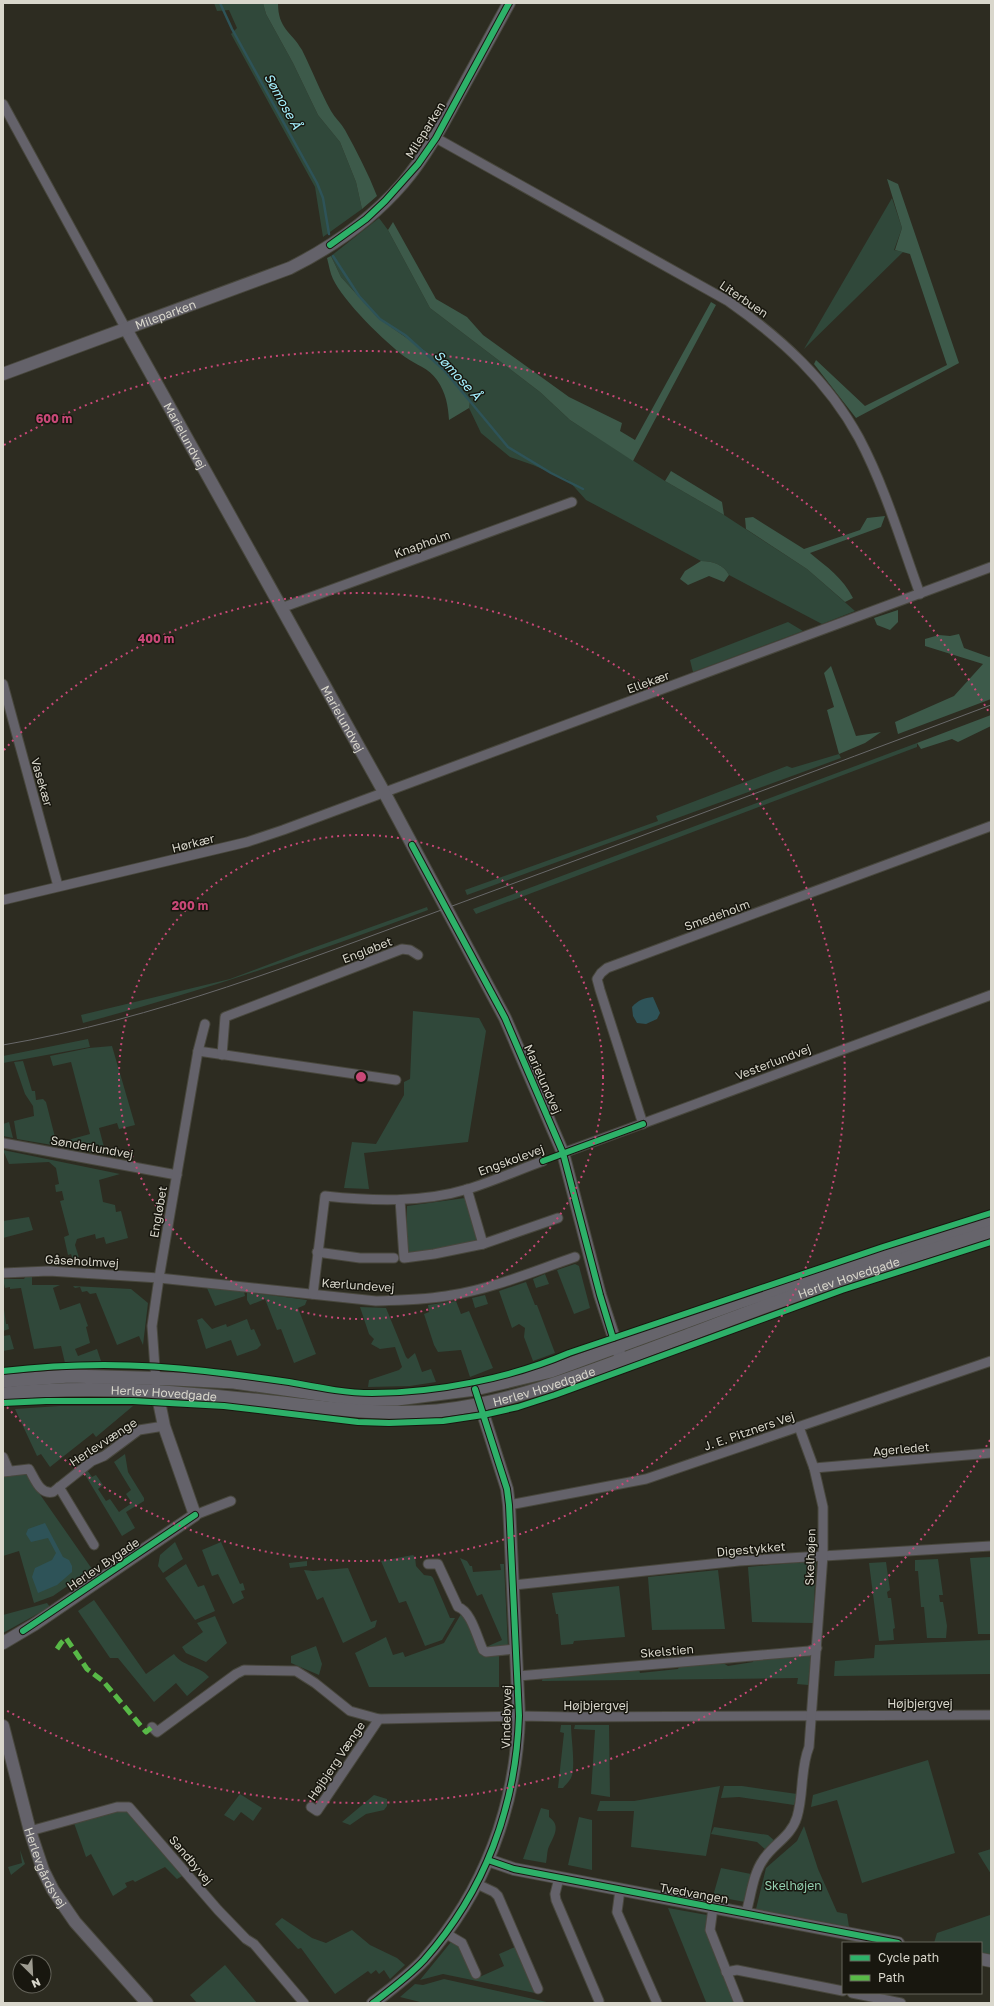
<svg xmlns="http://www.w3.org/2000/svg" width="994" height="2006" viewBox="0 0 994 2006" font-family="'Golos Text',sans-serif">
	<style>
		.green { fill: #30483a }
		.forest { fill: #3d5a4a }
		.water { fill: #2e5358 }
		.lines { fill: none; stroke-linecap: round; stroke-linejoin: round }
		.stream { stroke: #2e5358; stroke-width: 2.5 }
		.minor-casing { stroke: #48473d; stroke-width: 11 }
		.tertiary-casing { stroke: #48473d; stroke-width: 14 }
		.secondary-casing { stroke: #48473d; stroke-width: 15 }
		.minor { stroke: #64626a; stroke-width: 9 }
		.tertiary { stroke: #64626a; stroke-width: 12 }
		.secondary { stroke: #66646b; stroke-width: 13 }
		.tram { stroke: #686869; stroke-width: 1 }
		.quiet { stroke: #58b947; stroke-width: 5; stroke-dasharray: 10 5; stroke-linecap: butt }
		.cycleway-casing { stroke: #18170f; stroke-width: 8 }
		.cycleway { stroke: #2db169; stroke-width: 6 }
		.ring { fill: none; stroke: #c84877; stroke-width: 2; stroke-dasharray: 2 4 }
		.labels { text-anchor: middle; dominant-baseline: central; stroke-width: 3; stroke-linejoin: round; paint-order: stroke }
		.street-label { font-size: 12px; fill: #d9d7cc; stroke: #18170f }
		.park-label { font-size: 12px; fill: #93d0b0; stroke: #18170f }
		.water-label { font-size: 13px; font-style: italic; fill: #a4f0fd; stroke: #18170f }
		.centre { fill: #c84877; stroke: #18170f; stroke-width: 2 }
		.ring-label { font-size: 12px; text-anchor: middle; font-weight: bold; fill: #c84877; stroke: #18170f; stroke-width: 3; stroke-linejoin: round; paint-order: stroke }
	</style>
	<rect width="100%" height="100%" fill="#2d2c21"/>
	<g class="green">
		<path d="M214,3H263L266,14L293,63L318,115L340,142L356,182L362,209L323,237L315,187L231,34L237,28L229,10L217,11Z"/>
		<path d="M892,198L902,228L894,250L903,252L804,349Z"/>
		<path d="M379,218L388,230L430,308L540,392L570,420L665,481L724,515L807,569L855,611L822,624L729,575C724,565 713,561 701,561L586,500L568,480L533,465L510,457L481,433L469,408L470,401L444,364L378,318L341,277L331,256Z"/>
		<path d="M788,622L803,631L693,672L690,660Z"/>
		<path d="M917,743V747L476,914L473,909Z"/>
		<path d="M839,754L841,758L467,895L465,890L658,821L656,816L787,766L792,768Z"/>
		<path d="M427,907L428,910C314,953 201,992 83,1023L81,1015L230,979L307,950Z"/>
		<path d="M413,1011L479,1018L486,1031L468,1142L364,1153L369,1189L344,1188L352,1142L376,1144L404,1095V1082L410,1079Z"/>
		<path d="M88,1039L90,1047L3,1063V1056Z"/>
		<path d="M112,1046L135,1125L119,1129L117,1123L99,1128L105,1151L115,1149L117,1157L67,1148L68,1140L90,1134L71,1062L53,1066L50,1056L89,1048Z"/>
		<path d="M23,1061L32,1091H35L36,1100L43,1099L46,1102L56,1141L52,1145L17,1139L14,1121L34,1116L33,1106L25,1094L14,1062Z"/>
		<path d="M9,1122L13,1138L3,1136V1124Z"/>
		<path d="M3,1150L120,1174L99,1180L103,1202L115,1205L116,1212L121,1211L128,1238L106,1244L104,1237L96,1239L95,1234L77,1239L75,1245L80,1261L73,1260L71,1254L68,1255L64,1237L69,1235L60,1201L64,1200L62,1191L56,1192L55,1185L59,1184L56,1168L49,1162L9,1164Z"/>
		<path d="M465,1198L477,1241L407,1254V1206Z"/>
		<path d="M29,1217L33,1230L3,1238V1221Z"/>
		<path d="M575,1264L579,1266L590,1308L574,1314L557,1270Z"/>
		<path d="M545,1274L549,1284L536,1288L533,1279Z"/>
		<path d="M26,1276H32V1285H60L53,1288L60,1310L80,1303L88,1326L86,1327L90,1343L75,1349L78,1356L97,1349L101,1361L65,1363L61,1346L34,1349L21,1288L10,1289V1287L5,1288L3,1279H24Z"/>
		<path d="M526,1282L535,1305H537L555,1353L533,1361L524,1337L525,1328L519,1324L512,1328L499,1291Z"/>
		<path d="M73,1286L131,1289L148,1303L143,1345L139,1336L117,1345L96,1293L90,1294L87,1291L82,1292L80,1287L75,1288Z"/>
		<path d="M207,1288L244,1291L245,1296L215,1306Z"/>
		<path d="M247,1292L307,1300L305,1305L298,1308L316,1354L294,1363L281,1329L277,1330L265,1299L250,1305L247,1300Z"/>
		<path d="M485,1295L488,1304L475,1308L472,1298Z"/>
		<path d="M456,1301L461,1314L469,1311L493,1368L470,1377L461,1350L438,1352L434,1345L424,1314L429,1312L428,1305Z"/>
		<path d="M3,1302L6,1324H8L9,1329L3,1331Z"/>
		<path d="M360,1307L386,1308L406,1357L408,1359L415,1353L422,1372L431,1369L436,1382L410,1386L368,1387L369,1380L399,1370L402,1367L395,1347L380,1349L371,1344L374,1339L369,1334Z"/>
		<path d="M202,1318L212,1329L226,1324L227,1327L247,1319L251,1330L254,1329L261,1345L257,1349L237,1356L231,1340L206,1349L197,1320Z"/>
		<path d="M10,1335L14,1349L3,1351V1336Z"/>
		<path d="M59,1406H133L96,1437L93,1433L50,1467L41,1454L37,1456L15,1409Z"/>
		<path d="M125,1454L128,1472L144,1498V1501L126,1512L135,1528L122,1536L84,1473L87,1470L92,1477L96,1475L103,1485L98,1489L106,1501L110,1499L119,1512L132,1503L126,1494L131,1490L114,1462Z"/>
		<path d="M25,1473L92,1569L53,1596L34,1603L19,1551L3,1556V1476Z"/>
		<path d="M175,1542L183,1559L163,1573L158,1566L160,1555Z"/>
		<path d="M221,1542L240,1584L243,1583L245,1590L241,1591L244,1598L233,1604L218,1574L212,1576L202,1550Z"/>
		<path d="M413,1555L415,1557L416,1566L424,1575L431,1576L433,1578L450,1618H455L442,1640L425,1646L406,1601L399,1603L381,1561Z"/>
		<path d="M990,1557L991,1634H978L970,1558Z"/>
		<path d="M460,1558L467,1561L470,1566H472L473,1572L501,1570L500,1564H504L508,1647H486L502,1640L482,1594L477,1596Z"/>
		<path d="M938,1559L943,1595H939L940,1602H943L947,1626L946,1638H927L924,1607H921L918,1571H915V1560Z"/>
		<path d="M307,1561V1566L290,1568L289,1563Z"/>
		<path d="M816,1561L813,1623L752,1622L748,1567Z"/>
		<path d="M886,1562L890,1590L887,1592L888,1598H891L895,1628L893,1629L894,1640L879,1641L869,1563Z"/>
		<path d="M186,1564L198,1587L204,1585L215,1611L195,1620L165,1578Z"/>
		<path d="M348,1568L371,1622L377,1620L375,1627L343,1643L323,1597L317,1600L304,1570L313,1571Z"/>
		<path d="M718,1570L725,1629L652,1630L648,1577Z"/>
		<path d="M619,1586L625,1637L574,1641L573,1644L561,1645L558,1614H556L552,1593Z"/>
		<path d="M94,1600L146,1674L174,1654C183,1667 199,1665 209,1677L187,1696L176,1683L154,1702L118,1658H110L78,1611Z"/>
		<path d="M47,1603L50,1607L3,1633V1615Z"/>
		<path d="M461,1614L464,1615L481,1654L499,1655V1687H369L355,1653L386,1637L393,1655L403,1652L405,1657L444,1643Z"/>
		<path d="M215,1616L227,1643L206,1662L186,1653L182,1647L203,1632L197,1623Z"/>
		<path d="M991,1640V1674L834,1676L835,1661L874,1658L875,1645Z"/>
		<path d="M316,1646L322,1664L319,1675L291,1663V1656Z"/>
		<path d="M811,1653L808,1685L797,1684L798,1678L542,1681L543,1677L639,1670L640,1673L678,1669L680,1665L723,1663L728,1666L753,1662L754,1659Z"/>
		<path d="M561,1725H571C571,1738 576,1768 571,1778C569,1782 565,1785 563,1788H558L564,1733L560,1732Z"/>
		<path d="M575,1725H609L610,1797L591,1794L595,1730L574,1729Z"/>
		<path d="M928,1760L955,1853L862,1883L837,1800L811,1807L813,1795Z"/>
		<path d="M720,1786L706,1856L631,1847L634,1811H597L600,1801H634Z"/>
		<path d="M724,1786H742L797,1794L794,1805L739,1797L721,1798Z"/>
		<path d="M240,1794L262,1808L253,1821L241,1812L234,1821L224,1815Z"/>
		<path d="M374,1795L387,1799V1806L384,1810L366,1814L350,1825L342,1822Z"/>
		<path d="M541,1808L549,1810V1817C562,1826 553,1837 548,1849C547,1853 547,1858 546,1863L523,1859Z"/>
		<path d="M123,1810L129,1811L184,1875L177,1879L165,1867L135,1882L133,1880L125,1883L127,1887L113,1896L91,1854L86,1857L74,1823Z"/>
		<path d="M579,1817L592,1820V1870L568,1865Z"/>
		<path d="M804,1826L818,1869L837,1912L847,1914L849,1927L756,1909L766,1868L797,1841Z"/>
		<path d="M714,1827L768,1835L776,1842L766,1850L757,1842L711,1834Z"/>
		<path d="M991,1849V1874L978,1853Z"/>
		<path d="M20,1850L25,1864L11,1875L8,1867L22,1863Z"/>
		<path d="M721,1868L751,1874L745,1902L713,1896Z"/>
		<path d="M668,1908L707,1915L705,1930L734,2003H704L706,2002Z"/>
		<path d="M991,1912V1956L981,1954V1943H934L937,1933L990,1915Z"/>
		<path d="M282,1918L312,1938L326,1943L352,1930L370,1945L397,1958L405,1965L390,1979L384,1970L379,1974L376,1970L371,1974L368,1971L335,1994L301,1948L298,1949L275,1924Z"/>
		<path d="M451,1942L462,1947L475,1979L504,1966L499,1954L515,1947L535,1993L443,1974L420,1980Z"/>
		<path d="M225,1965L257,2003H197L190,1995Z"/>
		<path d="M444,1979L551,2003H424L400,1997L415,1984L423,1985Z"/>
	</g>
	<g class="forest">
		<path d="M263,3H278C278,29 291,31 302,50C312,70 320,91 331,111C335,118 341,123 345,130C357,152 368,173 377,196L362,209L356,182L340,142L318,115L293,63L266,14Z"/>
		<path d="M887,179L898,184L959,363L856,418L814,364L816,360L865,406L947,365L910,254L895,250L902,228Z"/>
		<path d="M393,222L436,299L467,317L483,335L569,397L622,423L620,431L635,440L711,302L716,305L633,461L570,420L540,392L430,308L388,230Z"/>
		<path d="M331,256L341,277L378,318L444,364L470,401L469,408L449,420C448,405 446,393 437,380C429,368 416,365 405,357C385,342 343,301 333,279C330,273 329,265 327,258Z"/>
		<path d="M671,471L722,502L724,515L665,481Z"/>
		<path d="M885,516L881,527L810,553C827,567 843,578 853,598L845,602L807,569L746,529L745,518L753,517L804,549L860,530L867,518Z"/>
		<path d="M701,561C713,561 724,565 729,575L724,582L709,576L688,585L680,579L685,571Z"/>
		<path d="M898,610V622L890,630L877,625L874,618Z"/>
		<path d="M959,634L964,648L989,657L991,656V699L898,734L895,722L954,696L983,664L925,646V639L939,635L950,636Z"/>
		<path d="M831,666L856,736L881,732L865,743L839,754L827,710L834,707L824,673Z"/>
		<path d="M991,715V726L958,742L952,739L921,749L917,743Z"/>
	</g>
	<g class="water">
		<path d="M653,997L660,1013L657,1019L646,1024L637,1023L633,1016L632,1007C638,1000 644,998 653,997Z"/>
		<path d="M45,1523L63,1557L69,1560L72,1566V1572L57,1585L38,1593L32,1577L35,1568L52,1560L56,1553L48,1538L31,1542L26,1534L28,1529Z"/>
	</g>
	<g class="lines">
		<g class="stream">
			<path d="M220,3L232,29L317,183L323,198L329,234"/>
			<path d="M333,256L359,296L380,319L405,335L444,370L508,447L551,473L583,489"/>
		</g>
		<defs>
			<g id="minor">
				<path d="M3,104L126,329"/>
				<path d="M436,138L728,301C781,338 828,381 859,438C885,487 901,542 920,594"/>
				<path d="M281,608L572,502"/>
				<path d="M3,684L58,886"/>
				<path d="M3,900L247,842L283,830L991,567"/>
				<path d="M198,1051L396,1080"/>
				<path d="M222,1055L225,1017L402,949L410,950L418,955"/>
				<path d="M643,1124L600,990L597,979L601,973L607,968L991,826"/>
				<path d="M3,1143L177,1175"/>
				<path d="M563,1153L991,995"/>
				<path d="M467,1189L483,1244"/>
				<path d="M400,1200L404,1258L434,1254L483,1244L558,1218"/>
				<path d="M317,1252L360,1258H394"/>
				<path d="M3,1273L49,1271L159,1278L376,1301C401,1300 427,1300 452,1295C495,1288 534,1271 575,1257"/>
				<path d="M313,1294L325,1196C372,1201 422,1203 468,1189C494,1181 518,1170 543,1161"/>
				<path d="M156,1383L152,1326L159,1278L198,1051L205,1024"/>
				<path d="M3,1457L9,1471"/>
				<path d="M814,1468L991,1453"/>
				<path d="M3,1472L29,1469C35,1479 40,1495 53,1492L92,1461L104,1456L139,1430L164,1426"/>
				<path d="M59,1487L94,1545"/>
				<path d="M509,1505L646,1479L991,1361"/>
				<path d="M195,1515L231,1501"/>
				<path d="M428,1564H438L458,1607C471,1611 477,1637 483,1650L486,1652L516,1649"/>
				<path d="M514,1585L739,1561L991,1546"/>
				<path d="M518,1676L809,1651L817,1648"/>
				<path d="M152,1727L157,1732L236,1674L244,1670L296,1671L315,1683L350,1711L379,1719L519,1716L573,1717L991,1715"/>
				<path d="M311,1807L317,1811L379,1719"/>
				<path d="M30,1831L117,1807H129L218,1910L246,1939L254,1944L304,2003"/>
				<path d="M559,1878L555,1894L556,1900L599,2001"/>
				<path d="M477,1884L494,1892L498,1896L538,1989"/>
				<path d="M620,1890L617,1912L657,2003"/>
				<path d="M713,1908L710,1930L739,2003"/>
				<path d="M746,1913C751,1896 753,1874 763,1860C773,1844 791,1837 797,1817C804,1794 800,1769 809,1747L823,1555V1507L814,1468L799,1427"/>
				<path d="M445,1933L462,1943L476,1974"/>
				<path d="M726,1972L737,1970L843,1991"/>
				<path d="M852,1993L901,2003"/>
			</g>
			<g id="tertiary">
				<path id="s1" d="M126,329L384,792L505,1018L563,1153L600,1295L620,1356"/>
				<path id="s2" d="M3,374L290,268C332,247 372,219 403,183C425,157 442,126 458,96C475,65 492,34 509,3"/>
				<path d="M3,1643L35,1624L195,1515L164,1426L157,1392"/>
				<path id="s3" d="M3,1726L30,1831L43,1870L53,1890L75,1922L147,2003"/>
				<path d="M488,1860L514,1869L898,1943"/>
				<path d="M981,1959L991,1961"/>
				<path d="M373,2003C390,1990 409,1976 424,1960C485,1891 516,1807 519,1716L509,1505L507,1489L480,1404"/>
			</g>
			<g id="secondary">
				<path d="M3,1381L69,1376L174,1379L234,1382L355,1399H397L475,1389L551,1371L742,1301L991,1219"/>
				<path id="s4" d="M3,1394C89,1384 178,1392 263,1401C322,1407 377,1416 437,1411C520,1403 608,1364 686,1336C739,1316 791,1296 845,1278C893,1262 942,1247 991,1232"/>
			</g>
		</defs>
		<use href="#minor" class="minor-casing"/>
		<use href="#tertiary" class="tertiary-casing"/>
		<use href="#secondary" class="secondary-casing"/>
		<use href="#minor" class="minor"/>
		<use href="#tertiary" class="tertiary"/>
		<use href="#secondary" class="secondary"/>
		<path class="tram" d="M3,1045C155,1019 300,962 444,909C627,842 809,773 991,705"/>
		<path class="quiet" d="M57,1649L61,1643L66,1638L87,1669L103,1681L146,1732L152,1727"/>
		<defs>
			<g id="cycleway">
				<path d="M330,245L366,219L385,201L418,164L436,138L509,3"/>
				<path d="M412,845L505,1018L563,1153L600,1295L613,1338"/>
				<path d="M543,1161L643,1124"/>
				<path d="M3,1371C69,1363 139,1363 205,1371C233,1374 261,1378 289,1382C316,1387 344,1393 372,1393C436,1393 511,1378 569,1353L883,1247L991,1213"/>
				<path d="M3,1403L46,1401H133L224,1406L358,1422L389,1423L443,1421L483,1415L518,1407L555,1395L842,1290L991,1242"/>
				<path d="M23,1631L195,1515"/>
				<path d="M488,1860L514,1869L898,1943"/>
				<path d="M373,2003C390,1990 409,1976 424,1960C485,1891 516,1807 519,1716L509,1505L507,1489L475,1389"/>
			</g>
		</defs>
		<use href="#cycleway" class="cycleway-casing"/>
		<use href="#cycleway" class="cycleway"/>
	</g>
	<g class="ring">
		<circle cx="361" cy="1077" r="242"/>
		<path d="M4 750A484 484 0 1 1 4 1404"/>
		<path d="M990 1440A726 726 0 0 1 4 1709M4 445A726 726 0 0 1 990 714"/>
	</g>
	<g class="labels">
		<g class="street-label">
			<text transform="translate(425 130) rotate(-58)">Mileparken</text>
			<text transform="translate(744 299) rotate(34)">Literbuen</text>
			<text stroke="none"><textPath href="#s2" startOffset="173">Mileparken</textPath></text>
			<text stroke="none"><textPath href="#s1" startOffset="122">Marielundvej</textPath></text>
			<text transform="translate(422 544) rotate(-20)">Knapholm</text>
			<text transform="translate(648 682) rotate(-20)">Ellekær</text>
			<text stroke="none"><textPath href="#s1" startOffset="446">Marielundvej</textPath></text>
			<text transform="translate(42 782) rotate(74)">Vasekær</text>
			<text transform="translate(193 843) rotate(-14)">Hørkær</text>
			<text transform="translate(717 915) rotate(-20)">Smedeholm</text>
			<text transform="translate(367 950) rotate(-21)">Engløbet</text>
			<text transform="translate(773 1062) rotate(-21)">Vesterlundvej</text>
			<text transform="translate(543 1079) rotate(66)">Marielundvej</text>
			<text transform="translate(92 1147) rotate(10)">Sønderlundvej</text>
			<text transform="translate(511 1160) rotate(-20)">Engskolevej</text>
			<text transform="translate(158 1212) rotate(-80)">Engløbet</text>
			<text transform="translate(82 1261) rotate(3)">Gåseholmvej</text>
			<text stroke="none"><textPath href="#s4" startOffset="869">Herlev Hovedgade</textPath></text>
			<text transform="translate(358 1285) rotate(4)">Kærlundevej</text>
			<text stroke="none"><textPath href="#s4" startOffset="545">Herlev Hovedgade</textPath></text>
			<text stroke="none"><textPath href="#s4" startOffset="161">Herlev Hovedgade</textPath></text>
			<text transform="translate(749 1431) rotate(-19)">J. E. Pitzners Vej</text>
			<text transform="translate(103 1442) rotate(-33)">Herlevvænge</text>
			<text transform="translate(901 1449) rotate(-5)">Agerledet</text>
			<text transform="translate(751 1549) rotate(-5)">Digestykket</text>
			<text transform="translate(810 1557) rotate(-88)">Skelhøjen</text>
			<text transform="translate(103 1564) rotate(-34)">Herlev Bygade</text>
			<text transform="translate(667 1651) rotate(-5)">Skelstien</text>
			<text x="920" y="1703">Højbjergvej</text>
			<text x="596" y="1705">Højbjergvej</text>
			<text transform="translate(506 1717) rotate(-89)">Vindebyvej</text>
			<text transform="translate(336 1761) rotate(-56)">Højbjerg Vænge</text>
			<text transform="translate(191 1860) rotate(50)">Sandbyvej</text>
			<text stroke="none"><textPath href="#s3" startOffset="148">Herlevgårdsvej</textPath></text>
			<text transform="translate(694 1893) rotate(10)">Tvedvangen</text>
		</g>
		<g class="park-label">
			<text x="793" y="1885">Skelhøjen</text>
		</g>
		<g class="water-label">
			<text transform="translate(283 101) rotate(61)">Sømose Å</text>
			<text transform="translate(458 375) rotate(47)">Sømose Å</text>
		</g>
	</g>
	<circle cx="361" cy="1077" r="6" class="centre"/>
	<g class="ring-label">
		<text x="54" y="423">600 m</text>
		<text x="156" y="643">400 m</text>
		<text x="190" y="910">200 m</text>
	</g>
	<rect width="994" height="2006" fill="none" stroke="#d9d7cc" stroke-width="8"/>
	<rect x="842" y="1942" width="140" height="52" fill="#18170f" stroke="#65645b"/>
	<rect x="850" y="1955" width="20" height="6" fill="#2db169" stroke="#65645b"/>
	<text x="878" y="1962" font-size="12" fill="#d9d7cc">Cycle path</text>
	<rect x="850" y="1975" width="20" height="6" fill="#58b947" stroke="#65645b"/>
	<text x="878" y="1982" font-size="12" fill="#d9d7cc">Path</text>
	<g transform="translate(32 1974) rotate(156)"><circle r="19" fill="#18170f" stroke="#65645b"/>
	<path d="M0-3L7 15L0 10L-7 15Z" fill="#9d9b90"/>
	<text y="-6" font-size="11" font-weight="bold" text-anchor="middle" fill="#d9d7cc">N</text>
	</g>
</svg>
